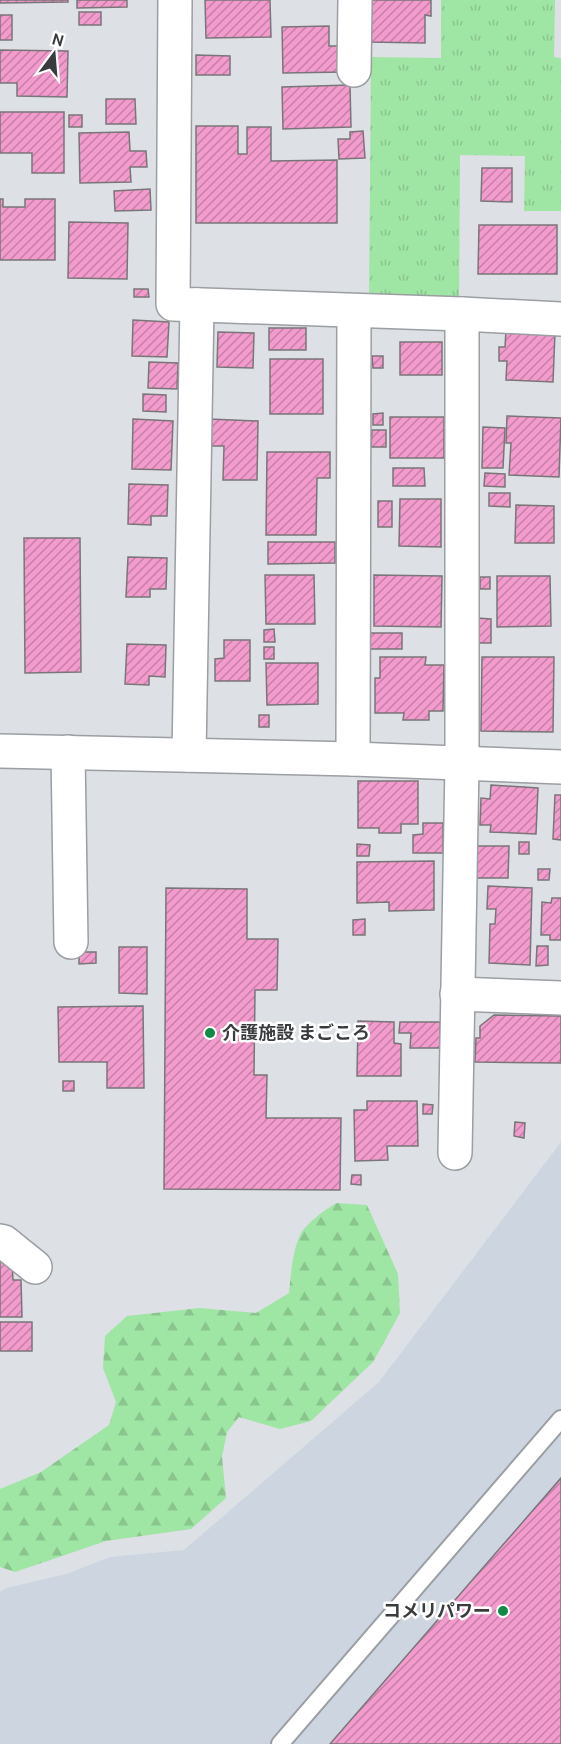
<svg xmlns="http://www.w3.org/2000/svg" width="561" height="1744" viewBox="0 0 561 1744" font-family="Cabin,'Noto Sans JP',sans-serif">
	<style>
		.built { fill: #cdd5e0 }
		.grass { fill: url(#grass-tufts) }
		.forest { fill: url(#forest-firs) }
		.building { fill: url(#building-hatch); stroke: #7a7578; stroke-width: 1.5 }
		.lines { fill: none; stroke-linecap: round; stroke-linejoin: round }
		.service-casing { stroke: #9b9ea2; stroke-width: 20 }
		.minor-casing { stroke: #9b9ea2; stroke-width: 36 }
		.service { stroke: #fff; stroke-width: 16 }
		.minor { stroke: #fff; stroke-width: 33 }
		.poi-dot { fill: #118a45; stroke: #fff; stroke-width: 2 }
		.labels { text-anchor: middle; dominant-baseline: central; stroke-width: 5; stroke-linejoin: round; paint-order: stroke }
		.poi-label { font-size: 18px; font-weight: bold; fill: #3a3b3d; stroke: #fff; text-anchor: start }
	</style>
	<defs>
		<pattern id="grass-tufts" width="24" height="20" patternUnits="userSpaceOnUse" patternTransform="scale(1.5)"><rect width="24" height="20" fill="#9fe5a4"/><path d="M3 7l-1-3M5 7V3M7 7l1-3M15 17l-1-3M17 17v-4M19 17l1-3" fill="none" stroke="#8ac58e"/></pattern>
		<pattern id="forest-firs" width="22" height="20" patternUnits="userSpaceOnUse" patternTransform="scale(1.5)"><rect width="22" height="20" fill="#9fe5a4"/><path d="M5 1l3.5 6h-7zM16 11l3.5 6h-7z" fill="#8ac58e"/></pattern>
		<pattern id="building-hatch" width="6" height="6" patternUnits="userSpaceOnUse" patternTransform="scale(1.5)"><rect width="6" height="6" fill="#f29bcc"/><path d="M-1 1l2-2M0 6l6-6M5 7l2-2" fill="none" stroke="#c580a7"/></pattern>
	</defs>
	<rect width="100%" height="100%" fill="#dde0e5"/>
	<path class="built" d="M561,1142V1744H0V1592L6,1588L67,1574L110,1557L184,1550L379,1382Z"/>
	<path class="grass" d="M441,0H555L554,57L561,58V211H524L525,156L460,155L459,302H369L371,57L441,58Z"/>
	<path class="forest" d="M336,1203L367,1205L398,1274L400,1313L373,1362L311,1421L280,1429L239,1417L227,1432L222,1457L226,1498L191,1529L106,1541L15,1572L0,1567V1489L41,1472L109,1425L116,1402L103,1368L105,1336L127,1316L200,1308L256,1313L289,1293C291,1274 292,1253 300,1235C307,1222 324,1211 336,1203Z"/>
	<g class="building">
		<path d="M0,0H68V2L0,3Z"/>
		<path d="M77,0H127V7L77,8Z"/>
		<path d="M205,0H270L271,37L206,38Z"/>
		<path d="M369,0H431V16L425,15V43L368,42Z"/>
		<rect x="79" y="12" width="22" height="13"/>
		<rect x="0" y="15" width="12" height="25"/>
		<path d="M329,26V46H344V72L283,73L282,27Z"/>
		<path d="M0,50L68,51L67,97L17,96V83H0Z"/>
		<path d="M196,55L230,56V75H196Z"/>
		<path d="M350,85L351,127L283,129L282,87Z"/>
		<path d="M106,99H135L136,124H106Z"/>
		<path d="M0,112H64V173H32V153H0Z"/>
		<rect x="69" y="115" width="13" height="12"/>
		<path d="M196,126H238V154H247V127H271V161L337,160V223H196Z"/>
		<path d="M363,131L365,158L339,159L338,139H350V132Z"/>
		<path d="M129,132L130,151H146L147,167H130L131,182L80,183L79,133Z"/>
		<path d="M482,168H512V202L481,201Z"/>
		<path d="M150,189L151,210L115,211L114,191Z"/>
		<path d="M0,199H3V207H25V199H55V260H0Z"/>
		<path d="M69,222L128,223L127,279L68,278Z"/>
		<path d="M479,225H557V274H478Z"/>
		<path d="M134,289H148L149,297H134Z"/>
		<path d="M133,320L169,322L167,357L132,356Z"/>
		<rect x="269" y="328" width="37" height="22"/>
		<path d="M506,330L555,332L553,382L506,380L507,361H499V347H505Z"/>
		<path d="M218,332L254,333L253,368L217,367Z"/>
		<rect x="400" y="342" width="42" height="33"/>
		<path d="M372,356H383V368H373Z"/>
		<rect x="270" y="359" width="53" height="55"/>
		<path d="M149,362L178,363L177,389L148,388Z"/>
		<path d="M143,394L166,395V412L143,411Z"/>
		<path d="M383,413V425H373V414Z"/>
		<path d="M507,416L561,418L559,477L509,475L511,443H506Z"/>
		<rect x="390" y="417" width="54" height="41"/>
		<path d="M133,419L173,421L171,470L132,469Z"/>
		<path d="M209,419L258,421L257,480H223L224,446H209Z"/>
		<path d="M483,427L505,428L503,468H482Z"/>
		<path d="M372,430H386V447H371Z"/>
		<path d="M267,452H330V478H317L316,535H266Z"/>
		<path d="M393,468H424L425,486H393Z"/>
		<path d="M485,473L505,474V487L484,486Z"/>
		<path d="M129,484L168,485L167,516H151V525L128,524Z"/>
		<path d="M489,493H510V507L489,506Z"/>
		<path d="M400,499H441V547L399,546Z"/>
		<rect x="378" y="501" width="14" height="26"/>
		<path d="M516,505L554,506V543H515Z"/>
		<path d="M24,538H80L81,672L25,673Z"/>
		<path d="M268,542H335V563L268,564Z"/>
		<path d="M128,557L167,558L166,589H150V597H126Z"/>
		<path d="M265,575H314L315,624H266Z"/>
		<path d="M374,575L442,576L441,627L374,626Z"/>
		<path d="M497,576H550L551,626L497,627Z"/>
		<rect x="480" y="577" width="10" height="12"/>
		<path d="M477,618L491,619V643H477Z"/>
		<path d="M274,629L275,642H264V630Z"/>
		<rect x="370" y="633" width="32" height="16"/>
		<path d="M224,640H250V681H215V659L224,658Z"/>
		<path d="M127,644L166,645L165,677L149,676V685L125,684Z"/>
		<rect x="264" y="647" width="10" height="12"/>
		<path d="M380,657H426L425,665H444L443,711H429V720H403L404,713H375V678H380Z"/>
		<path d="M482,657H554L553,732L481,731Z"/>
		<path d="M266,663H318V704L267,705Z"/>
		<rect x="259" y="715" width="10" height="12"/>
		<path d="M358,781H418V824H401V833H379V828H358Z"/>
		<path d="M491,785L538,788L536,834L490,832L491,825H480L481,798L490,799Z"/>
		<path d="M555,795H561V840L553,839Z"/>
		<path d="M423,823H443V853H413V835L423,834Z"/>
		<rect x="519" y="842" width="10" height="12"/>
		<path d="M357,844L370,845L369,856H357Z"/>
		<path d="M477,846H509L508,878H477Z"/>
		<path d="M434,861V910L389,911V902L357,903V862Z"/>
		<path d="M538,869H550L549,880H538Z"/>
		<path d="M488,886L532,888L530,965L489,963L490,924H495L496,909H487Z"/>
		<path d="M166,888L247,889V939H278L277,990H255L254,1075H267L266,1118H341L340,1190L164,1189Z"/>
		<path d="M552,898H561V940H550V935H541L542,902L551,903Z"/>
		<path d="M365,919V935H353V920Z"/>
		<path d="M537,946H548V965L536,966Z"/>
		<path d="M119,947H147V994L119,993Z"/>
		<path d="M79,952H96V963L79,964Z"/>
		<path d="M143,1006L144,1088H107V1062H59L58,1007Z"/>
		<path d="M494,1015L561,1016V1063L475,1062L476,1038H480V1026Z"/>
		<path d="M358,1021L394,1022V1043L401,1044V1076H357Z"/>
		<path d="M400,1022H440V1048H410L411,1033H399Z"/>
		<rect x="63" y="1081" width="11" height="10"/>
		<path d="M367,1101H417L418,1146H387L388,1160L355,1161L354,1110H367Z"/>
		<path d="M423,1104L433,1105L432,1114H423Z"/>
		<path d="M515,1122L525,1123L524,1138L514,1136Z"/>
		<path d="M352,1175H361V1185L351,1184Z"/>
		<path d="M0,1261H12L13,1280H21L22,1317H0Z"/>
		<rect x="0" y="1322" width="32" height="29"/>
		<path d="M561,1478V1744H330Z"/>
	</g>
	<g class="lines">
		<defs>
			<path id="service" d="M280,1744L561,1419"/>
			<g id="minor">
				<path d="M175,0L173,304L462,314V763L455,1153"/>
				<path d="M354,70L355,0"/>
				<path d="M462,314L561,319"/>
				<path d="M0,751L353,759L561,767"/>
				<path d="M68,752L71,942"/>
				<path d="M189,755L197,305"/>
				<path d="M353,759L354,311"/>
				<path d="M457,994L561,998"/>
				<path d="M0,1241L4,1242L35,1267"/>
			</g>
		</defs>
		<use href="#service" class="service-casing"/>
		<use href="#minor" class="minor-casing"/>
		<use href="#service" class="service"/>
		<use href="#minor" class="minor"/>
	</g>
	<g class="poi-dot">
		<circle cx="210" cy="1033" r="6"/>
		<circle cx="503" cy="1611" r="6"/>
	</g>
	<g class="labels">
		<g class="poi-label">
			<text x="222" y="1033">介護施設 まごころ</text>
			<text x="491" y="1611" text-anchor="end">コメリパワー</text>
		</g>
	</g>
	<g transform="translate(54 54) rotate(16)" stroke="#ffffff" stroke-width="4.5" paint-order="stroke">
	<path d="M0-4.5L10 22L0 15L-10 22Z" fill="#3a3b3d"/>
	<text y="-9" font-size="16" font-weight="bold" text-anchor="middle" fill="#3a3b3d">N</text>
	</g>
</svg>
